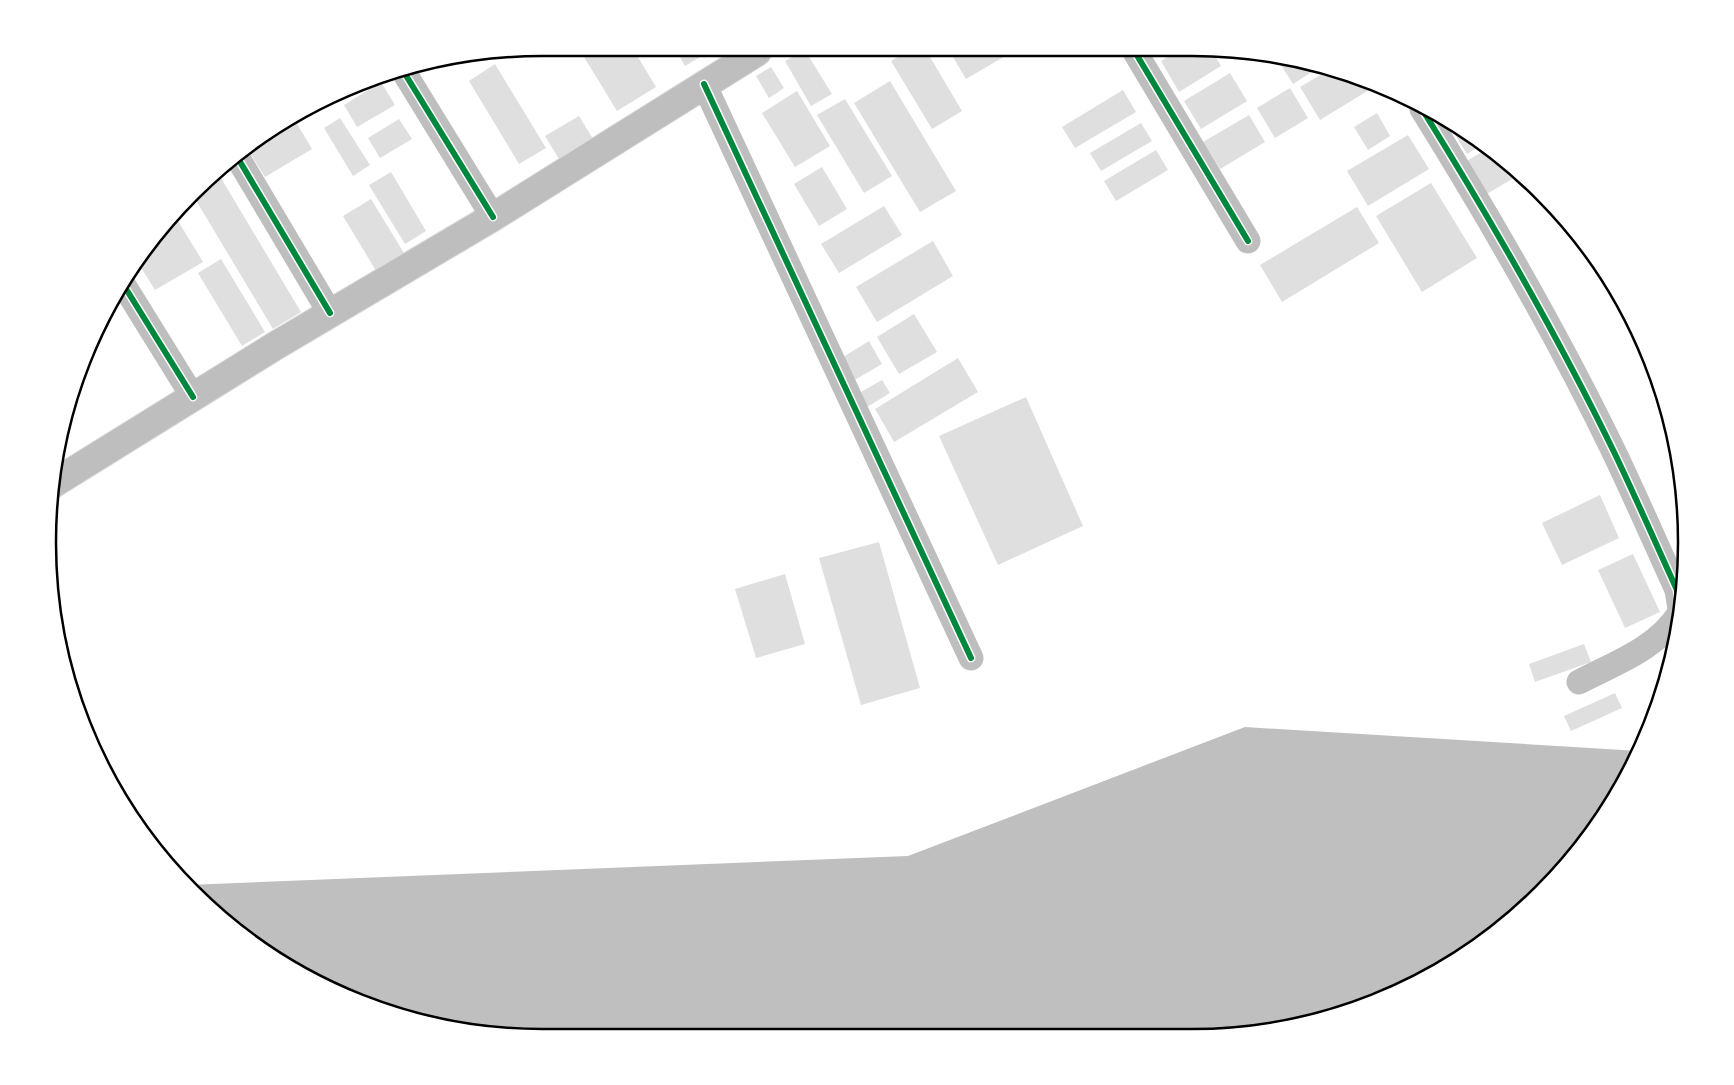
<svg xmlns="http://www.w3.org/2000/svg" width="1734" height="1085" viewBox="0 0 1734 1085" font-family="'IBM Plex Sans',sans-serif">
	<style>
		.water { fill: #bfbfbf }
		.building { fill: #dfdfdf }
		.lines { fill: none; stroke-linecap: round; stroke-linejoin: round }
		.primary-casing { stroke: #dbdbdb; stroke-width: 30 }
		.minor { stroke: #bebebe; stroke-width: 25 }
		.primary { stroke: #bebebe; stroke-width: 28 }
		.cycleway-casing { stroke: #fff; stroke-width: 9 }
		.cycleway { stroke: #00873e; stroke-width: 6 }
		.rim { fill: none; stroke: #000; stroke-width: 2.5 }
	</style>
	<rect width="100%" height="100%" fill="#fff"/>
	<path class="water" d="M1245,727L1639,751L1636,761L1584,844L1518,914L1439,971L1350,1011L1224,1036L478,1033L353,1000L241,935L187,885L908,856Z"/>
	<g class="building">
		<path d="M581,52H635L656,87L617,111Z"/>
		<path d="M677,52H708L685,66Z"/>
		<path d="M801,52H806L832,94L811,106L785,61Z"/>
		<path d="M906,52H927L962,111L932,129L891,61Z"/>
		<path d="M950,52H1012L966,79Z"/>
		<path d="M1176,52H1213L1221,66L1179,92L1161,61Z"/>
		<path d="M1276,57L1299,63L1318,68L1293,84Z"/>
		<path d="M495,64L546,148L519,164L469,81Z"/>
		<path d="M771,67L784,88L769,98L756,76Z"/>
		<path d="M1327,71L1364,80L1369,90L1320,120L1300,87Z"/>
		<path d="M1230,73L1247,101L1201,129L1184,101Z"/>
		<path d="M890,81L956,191L920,212L854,103Z"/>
		<path d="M381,82L395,105L357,127L344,105Z"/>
		<path d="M1290,88L1308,118L1275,138L1257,108Z"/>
		<path d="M1123,90L1136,112L1075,148L1062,127Z"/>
		<path d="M797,91L830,146L795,167L762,113Z"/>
		<path d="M845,99L892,176L864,193L817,115Z"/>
		<path d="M1377,113L1390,136L1368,150L1354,127Z"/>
		<path d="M1249,115L1265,142L1220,169L1203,142Z"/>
		<path d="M579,116L593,139L559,159L545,136Z"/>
		<path d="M340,118L370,165L353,176L324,128Z"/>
		<path d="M399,119L412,139L380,158L368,138Z"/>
		<path d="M296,122L312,149L265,177L248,150Z"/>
		<path d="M1141,123L1152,141L1101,171L1090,153Z"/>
		<path d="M1449,125L1475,140L1483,144L1467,154Z"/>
		<path d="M1408,135L1429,169L1368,206L1347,171Z"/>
		<path d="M1489,148L1519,175L1485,195L1465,162Z"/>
		<path d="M1156,150L1168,170L1116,201L1104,181Z"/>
		<path d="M822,167L847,209L819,226L794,184Z"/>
		<path d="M391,172L426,231L405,244L369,185Z"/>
		<path d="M218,173L301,312L273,329L194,197Z"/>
		<path d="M1431,183L1477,258L1422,292L1376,216Z"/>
		<path d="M371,199L407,258L378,274L343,216Z"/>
		<path d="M884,206L902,235L839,273L821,244Z"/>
		<path d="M1357,207L1379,243L1282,302L1260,265Z"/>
		<path d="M175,216L203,262L155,290L137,261L150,241Z"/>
		<path d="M933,241L953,276L877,322L856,287Z"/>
		<path d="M221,259L265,332L242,346L198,273Z"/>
		<path d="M107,309L110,315L100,321Z"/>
		<path d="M914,314L937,352L899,374L877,337Z"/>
		<path d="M869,341L882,364L853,381L840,359Z"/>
		<path d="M958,358L978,392L894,442L875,409Z"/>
		<path d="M882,380L890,393L867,407L859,393Z"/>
		<path d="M1026,397L1083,526L998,565L939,436Z"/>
		<path d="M1600,495L1619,538L1562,565L1542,523Z"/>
		<path d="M879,542L920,688L861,705L819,558Z"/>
		<path d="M1633,554L1660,612L1625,628L1598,570Z"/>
		<path d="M785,574L805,644L756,658L735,589Z"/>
		<path d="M1584,644L1591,662L1535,682L1529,664Z"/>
		<path d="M1672,654L1670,670L1669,671L1665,655Z"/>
		<path d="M1615,693L1622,708L1571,731L1564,716Z"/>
	</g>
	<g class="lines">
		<defs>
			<path id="primary" d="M51,485L275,346L493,217L757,52"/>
		</defs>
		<use href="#primary" class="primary-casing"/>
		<g class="minor">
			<path d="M1135,52L1248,241"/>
			<path d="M402,69L493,217"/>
			<path d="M704,84L971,658"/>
			<path d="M1422,109C1491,220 1557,334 1614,452C1636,498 1656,544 1677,590L1680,609"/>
			<path d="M236,155L330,313"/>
			<path d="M123,284L193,397"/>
			<path d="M1579,682C1615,663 1656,649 1679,614"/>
		</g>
		<use href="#primary" class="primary"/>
		<defs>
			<g id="cycleway">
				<path d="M1135,52L1248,241"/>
				<path d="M402,69L493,217"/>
				<path d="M704,84L971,658"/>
				<path d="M1422,109C1491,220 1557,334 1614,452C1636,498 1656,544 1677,590L1680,609"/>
				<path d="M236,155L330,313"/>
				<path d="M123,284L193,397"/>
			</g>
		</defs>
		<use href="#cycleway" class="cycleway-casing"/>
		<use href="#cycleway" class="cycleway"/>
	</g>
	<path d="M0 0H1734V1085H0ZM542 56H1192A486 486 0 0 1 1678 542V543A486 486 0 0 1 1192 1029H542A486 486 0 0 1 56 543V542A486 486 0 0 1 542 56Z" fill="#fff" fill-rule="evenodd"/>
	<path class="rim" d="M542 56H1192A486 486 0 0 1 1678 542V543A486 486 0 0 1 1192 1029H542A486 486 0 0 1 56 543V542A486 486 0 0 1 542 56Z"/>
</svg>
